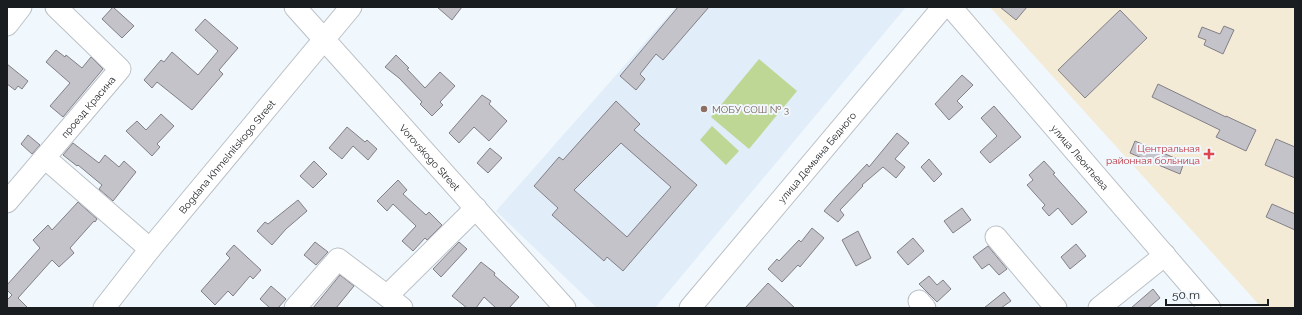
<svg xmlns="http://www.w3.org/2000/svg" width="1302" height="315" viewBox="0 0 1302 315" font-family="Raleway,sans-serif">
	<style>
		.built { fill: #e1edf9 }
		.medical { fill: #f4ebd6 }
		.green { fill: #bed795 }
		.building { fill: #c5c3ca; stroke: #828087; fill-rule: evenodd }
		.lines { fill: none; stroke-linecap: round; stroke-linejoin: round }
		.minor-casing { stroke: #bbc1c7; stroke-width: 23 }
		.minor { stroke: #fff; stroke-width: 21 }
		.education-dot { fill: #8d6e63; stroke: #f0f7fd; stroke-width: 1.5 }
		.health-dot { fill: #e0444e; stroke: #f0f7fd; stroke-width: 1.5 }
		.labels { text-anchor: middle; dominant-baseline: central; stroke-width: 4; stroke-linejoin: round; paint-order: stroke }
		.street-label { font-size: 10px; fill: #1a1d1f; stroke: #f0f7fd }
		.education-label { font-size: 10px; fill: #785e54; stroke: #f0f7fd; text-anchor: start }
		.health-label { font-size: 10px; fill: #be3a42; stroke: #f0f7fd; text-anchor: end }
	</style>
	<rect width="100%" height="100%" fill="#f0f7fd"/>
	<path class="built" d="M676,7H906L655,308H597L496,211Z"/>
	<path class="medical" d="M990,7H1295V308H1262Z"/>
	<g class="green">
		<path d="M759,59L797,91L749,149L711,117Z"/>
		<path d="M712,126L739,151L726,165L700,140Z"/>
	</g>
	<g class="building">
		<path d="M113,7L134,26L122,38L102,19Z"/>
		<path d="M437,7H462L452,20Z"/>
		<path d="M678,7H709L663,60L656,54L640,74L645,79L636,90L620,76Z"/>
		<path d="M1000,7H1027L1016,20Z"/>
		<path d="M1120,10L1147,38L1085,98L1058,70Z"/>
		<path d="M205,19L238,48L219,70L223,74L192,110L157,82L152,88L144,80L161,60L164,62L172,52L198,75L218,51L195,30Z"/>
		<path d="M1224,26L1234,30L1223,54L1204,45L1206,40L1198,37L1202,27L1220,34Z"/>
		<path d="M56,50L65,57L66,55L82,68L91,57L103,69L63,117L50,106L70,83L46,62Z"/>
		<path d="M396,55L409,68L407,69L425,88L440,72L455,86L440,102L443,105L432,116L420,104L422,102L399,78L385,67Z"/>
		<path d="M7,64L28,81L22,89L18,86L15,90L7,84Z"/>
		<path d="M962,75L973,85L957,101L963,107L949,120L935,104Z"/>
		<path d="M1158,84L1226,117V116L1256,130L1246,151L1216,137L1220,130L1152,97Z"/>
		<path d="M482,95L491,101L489,104L507,121L489,141L474,127L459,143L449,133Z"/>
		<path d="M616,101L640,124L634,130L697,185L623,271L607,257L604,261L552,215L558,208L534,186L559,157L563,160ZM621,143L671,187L627,237L574,190Z"/>
		<path d="M994,106L1021,137L990,163L980,152L997,136L981,118Z"/>
		<path d="M161,114L174,126L157,144L160,147L152,156L126,131L137,121L146,130Z"/>
		<path d="M347,127L365,142L367,140L377,149L368,160L353,146L342,159L329,148Z"/>
		<path d="M897,133L909,143L895,159L905,167L896,178L883,167L862,185L863,186L840,210L844,215L838,222L824,211L837,196L867,164L869,167Z"/>
		<path d="M28,135L40,145L32,154L21,144Z"/>
		<path d="M1276,139L1295,147V178L1265,165Z"/>
		<path d="M1135,141L1184,162L1180,174L1130,153Z"/>
		<path d="M73,143L99,163L105,155L119,167L124,161L136,172L113,201L99,189L102,185L78,165L77,166L63,155Z"/>
		<path d="M490,148L502,158L488,173L477,163Z"/>
		<path d="M929,159L942,174L934,182L921,167Z"/>
		<path d="M314,161L327,174L313,188L300,176Z"/>
		<path d="M1044,161L1055,173L1053,174L1087,212L1072,225L1058,208L1049,216L1042,208L1045,205L1027,185L1033,180L1029,175Z"/>
		<path d="M398,180L407,190L403,194L426,215L429,212L442,225L427,240L425,238L413,251L402,241L416,226L393,204L387,211L377,201Z"/>
		<path d="M298,200L307,211L286,229L272,245L257,231L265,222L268,224Z"/>
		<path d="M78,202L97,219L95,222L94,221L70,248L74,253L59,267L52,260L18,298L28,308H7V300L12,295L7,290V285L40,248L33,240L48,225L52,230Z"/>
		<path d="M1272,204L1295,214V230L1266,217Z"/>
		<path d="M962,208L971,220L953,233L944,221Z"/>
		<path d="M812,228L824,238L800,267L798,265L782,282L768,269L777,259L779,261L799,240L801,242Z"/>
		<path d="M858,231L871,258L856,266L842,240Z"/>
		<path d="M913,238L924,251L908,265L897,252Z"/>
		<path d="M315,242L328,252L316,265L304,255Z"/>
		<path d="M459,242L467,249L441,277L433,269Z"/>
		<path d="M1076,244L1086,256L1070,269L1061,257Z"/>
		<path d="M234,245L261,270L253,279L250,276L233,296L228,291L215,305L201,291L230,258L226,254Z"/>
		<path d="M988,246L1007,269L999,275L989,264L982,269L973,257Z"/>
		<path d="M481,262L495,273L494,275L519,297L509,308H496L484,297L476,308H467L452,296Z"/>
		<path d="M340,275L354,286L336,308H313Z"/>
		<path d="M929,276L937,285L943,280L951,289L937,302L919,284Z"/>
		<path d="M768,283L795,308H745Z"/>
		<path d="M271,286L286,299L278,308H270L260,299Z"/>
		<path d="M1153,289L1160,298L1148,308H1131Z"/>
		<path d="M1004,292L1011,301L1001,308H984Z"/>
	</g>
	<g class="lines">
		<defs>
			<g id="minor">
				<path id="s1" d="M295,7L565,308"/>
				<path id="s2" d="M951,7L1210,308"/>
				<path d="M7,25L21,7"/>
				<path d="M45,158L150,249"/>
				<path id="s3" d="M7,202L120,69L56,7"/>
				<path d="M996,237L1056,308"/>
				<path d="M919,301L925,308"/>
				<path id="s4" d="M104,308L150,249L351,7"/>
				<path d="M295,308L338,259L387,296"/>
				<path d="M402,308L387,296L476,208"/>
				<path id="s5" d="M690,308L943,7"/>
				<path d="M1099,308L1165,255"/>
			</g>
		</defs>
		<use href="#minor" class="minor-casing"/>
		<use href="#minor" class="minor"/>
	</g>
	<circle class="education-dot" cx="704" cy="109" r="4"/>
	<path class="health-dot" d="M1207 148h4v4h4v4h-4v4h-4v-4h-4v-4h4z"/>
	<g class="labels">
		<g class="street-label">
			<text stroke="none"><textPath href="#s3" startOffset="125">проезд Красина</textPath></text>
			<text stroke="none"><textPath href="#s4" startOffset="195">Bogdana Khmelnitskogo Street</textPath></text>
			<text stroke="none"><textPath href="#s1" startOffset="202">Vorovskogo Street</textPath></text>
			<text stroke="none"><textPath href="#s2" startOffset="198">улица Леонтьева</textPath></text>
			<text stroke="none"><textPath href="#s5" startOffset="197">улица Демьяна Бедного</textPath></text>
		</g>
		<g class="education-label">
			<text x="712" y="109">МОБУ СОШ № 3</text>
		</g>
		<g class="health-label">
			<text x="1200" y="148">Центральная<tspan x="1200" dy="12">районная больница</tspan></text>
		</g>
	</g>
	<rect width="1302" height="315" fill="none" stroke="#1a1d1f" stroke-width="16"/>
	<path d="M1166 299v6h102v-6" fill="none" stroke="#1a1d1f" stroke-width="2"/>
	<text x="1172" y="299" font-size="12" fill="#1a1d1f" stroke="#f0f7fd" stroke-width="3" paint-order="stroke">50 m</text>
</svg>
